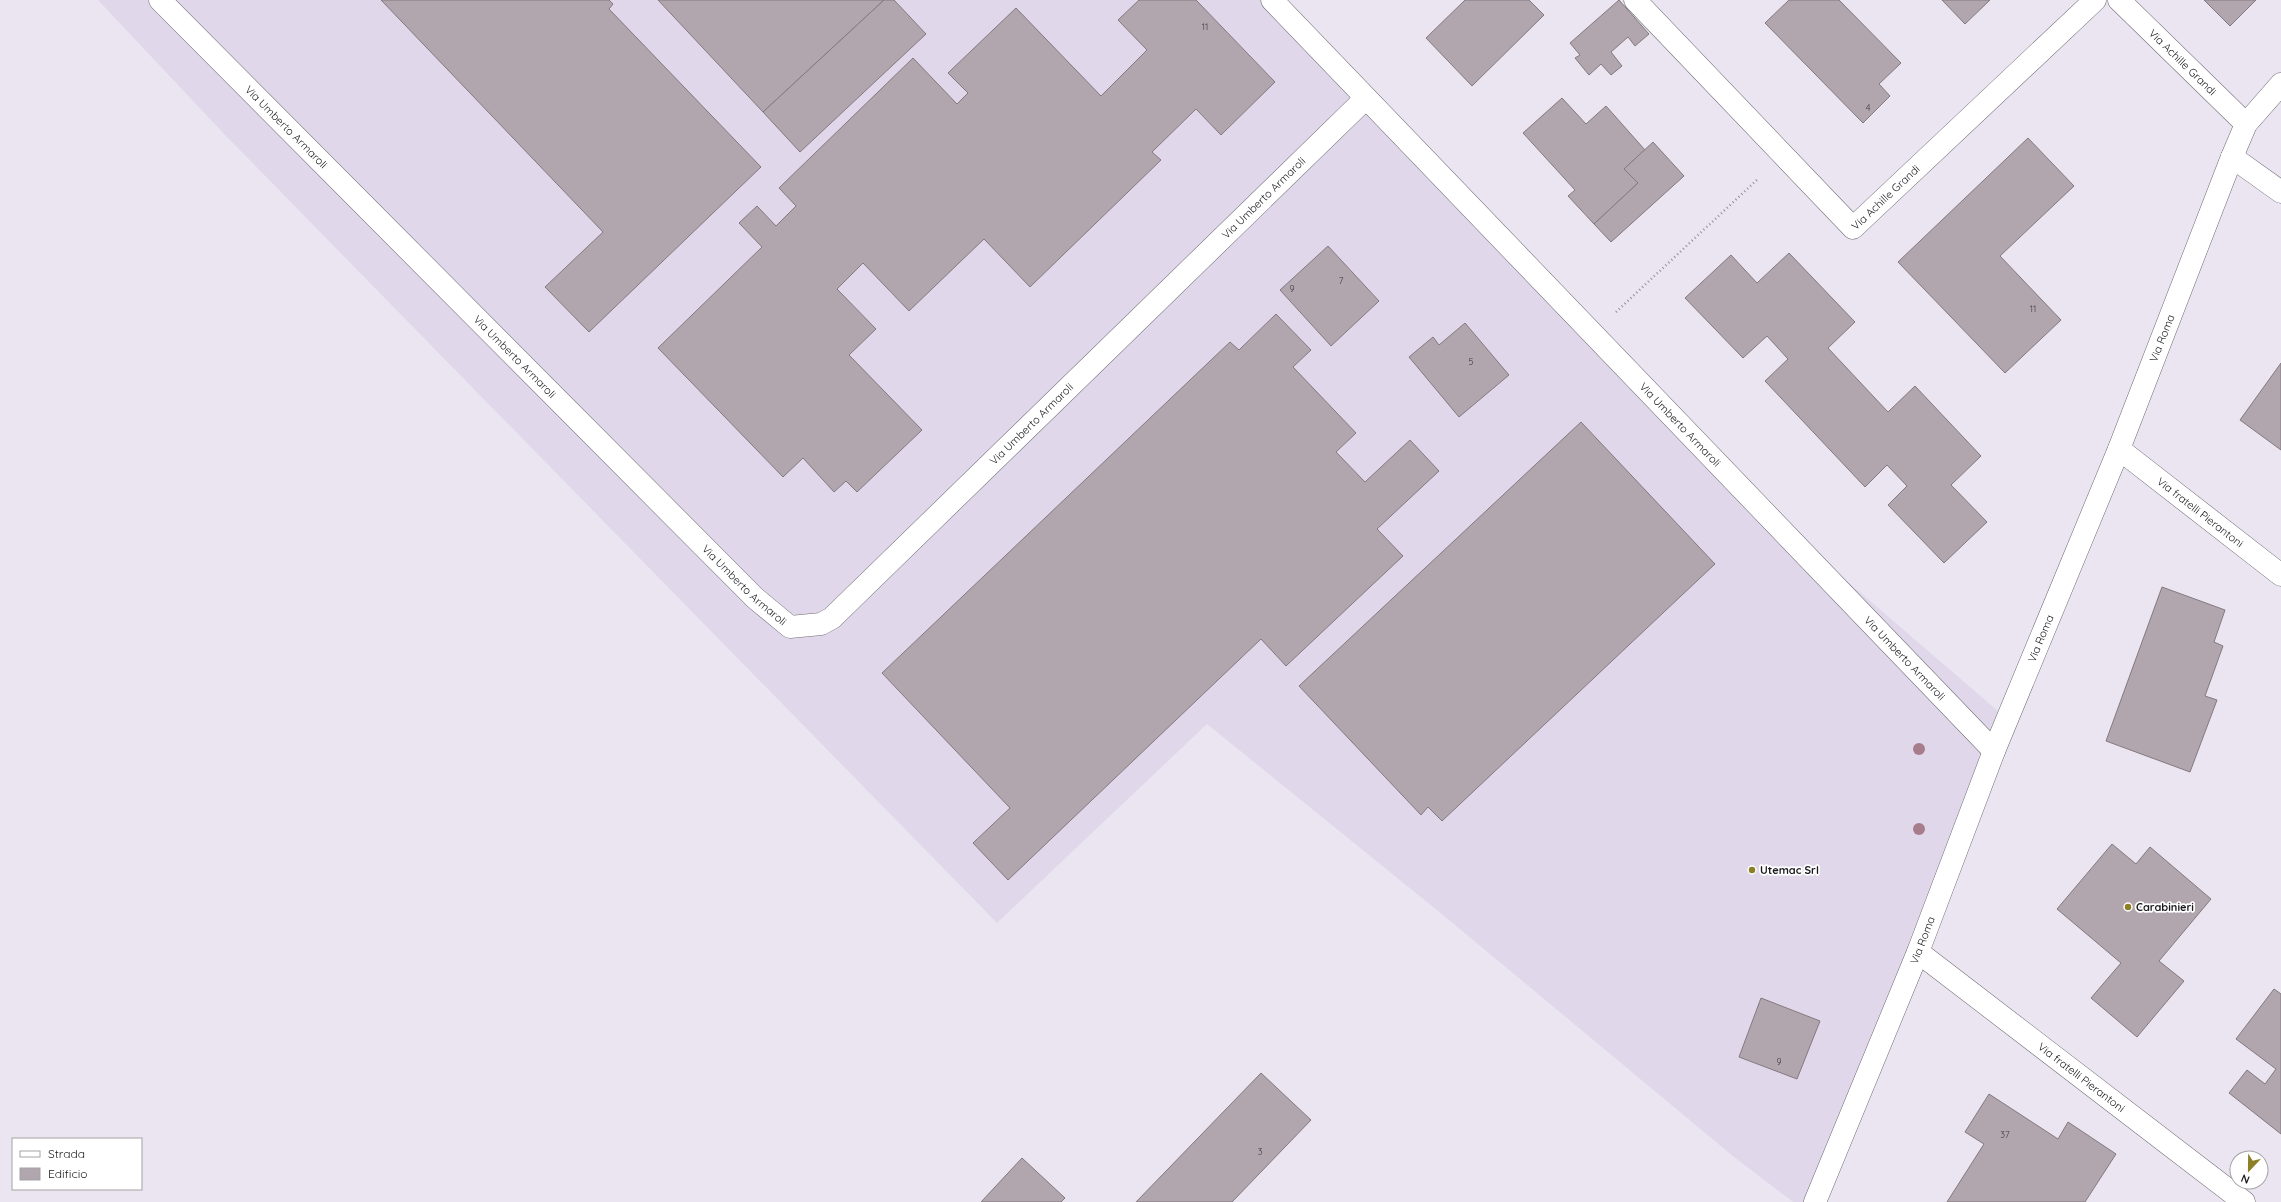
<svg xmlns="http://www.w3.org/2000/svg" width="2281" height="1202" viewBox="0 0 2281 1202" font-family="Quicksand,sans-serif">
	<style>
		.built { fill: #e0d8ea }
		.building { fill: #b1a6ad; stroke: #837980 }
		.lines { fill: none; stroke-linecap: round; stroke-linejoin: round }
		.street-casing { stroke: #6f6b74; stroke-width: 23 }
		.path { stroke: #938f97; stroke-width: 2.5; stroke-dasharray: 1 3; stroke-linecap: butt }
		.street { stroke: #fff; stroke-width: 22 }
		.tree { fill: #a77d8c }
		.poi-dot { fill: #8d7f25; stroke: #fff; stroke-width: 1.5 }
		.labels { text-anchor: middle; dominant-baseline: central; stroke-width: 3.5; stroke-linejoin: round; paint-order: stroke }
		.number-label { font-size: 9px; fill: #3f3c40 }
		.street-label { font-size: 11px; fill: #19181c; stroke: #fff }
		.poi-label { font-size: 11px; font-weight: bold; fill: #19181c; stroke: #fff; text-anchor: start }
	</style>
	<rect width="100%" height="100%" fill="#eae5f0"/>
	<path class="built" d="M98,0H1264L1755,502L2006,718L1809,1202H1793L1734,1157L1443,915L1207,724L997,923L226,136Z"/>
	<g class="building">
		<path d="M381,0H609L613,4L609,9L761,167L589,332L545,287L603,232Z"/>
		<path d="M658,0H884L763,112Z"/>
		<path d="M884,0H894L926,34L800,152L763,112Z"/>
		<path d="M1139,0H1196L1275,82L1221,135L1196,109L1152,152L1161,160L1030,287L984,239L909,311L863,263L837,289L876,329L849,355L922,430L857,492L846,481L834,492L803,458L783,477L658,348L762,247L739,223L757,206L776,226L796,206L779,188L913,58L957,104L968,93L948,73L1016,8L1101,96L1147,50L1118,20Z"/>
		<path d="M1465,0H1529L1544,15L1472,86L1426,38Z"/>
		<path d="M1619,0L1649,34L1635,46L1628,37L1611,52L1622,66L1611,75L1601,64L1589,75L1575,58L1580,55L1570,43Z"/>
		<path d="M1789,0H1839L1901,63L1879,84L1890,96L1863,123L1765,23Z"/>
		<path d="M1942,0H1990L1965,24Z"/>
		<path d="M2204,0H2256L2230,26Z"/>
		<path d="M1562,98L1586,124L1606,106L1645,150L1624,169L1638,183L1594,224L1568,196L1575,190L1523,133Z"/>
		<path d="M2028,138L2074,186L2000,256L2061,320L2005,373L1898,262Z"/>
		<path d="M1653,142L1684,176L1611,242L1594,224L1638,183L1624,169Z"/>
		<path d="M1328,246L1379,301L1331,346L1280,290Z"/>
		<path d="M1789,253L1855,322L1828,348L1888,412L1915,386L1981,456L1951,485L1987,522L1944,563L1888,505L1907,486L1887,465L1865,487L1765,381L1788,359L1767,336L1743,358L1685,298L1731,255L1757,283Z"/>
		<path d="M1276,314L1311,350L1293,367L1356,433L1336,452L1365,482L1410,440L1439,471L1377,529L1403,556L1286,666L1261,639L1008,880L973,843L1010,808L882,673L1230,342L1239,350Z"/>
		<path d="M1465,323L1509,375L1459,417L1409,357L1433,337L1439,345Z"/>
		<path d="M2281,363V450L2240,420Z"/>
		<path d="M1581,422L1715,564L1442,821L1428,807L1421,815L1299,686Z"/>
		<path d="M2162,587L2225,610L2214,642L2223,646L2205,696L2217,700L2190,772L2106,741Z"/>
		<path d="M2112,844L2136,864L2150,847L2211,899L2159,961L2184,981L2137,1037L2091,998L2121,963L2057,909Z"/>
		<path d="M2274,989L2281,994V1134L2229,1093L2247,1070L2265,1084L2276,1069L2236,1039Z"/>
		<path d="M1761,998L1820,1021L1797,1079L1739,1057Z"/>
		<path d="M1261,1073L1311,1120L1232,1202H1136Z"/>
		<path d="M1989,1094L2058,1139L2068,1122L2116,1154L2085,1202H1947L1984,1144L1965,1132Z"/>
		<path d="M1022,1158L1065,1198L1061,1202H981Z"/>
	</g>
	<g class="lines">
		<defs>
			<g id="street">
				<path id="s1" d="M160,0L755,598L790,627L821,624L832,618L1366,98"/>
				<path id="s2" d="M1272,0L1994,751"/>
				<path id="s3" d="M1635,0L1853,228L2095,0"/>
				<path id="s4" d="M2119,0L2246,124"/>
				<path d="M2232,157L2281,192"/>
				<path id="s5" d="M2119,449L2281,575"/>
				<path id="s6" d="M1918,952L2244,1202"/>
				<path id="s7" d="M1815,1202L1918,952L1994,751L2119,449L2232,157L2246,124L2281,84"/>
			</g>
		</defs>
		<use href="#street" class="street-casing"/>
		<path class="path" d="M1616,312L1759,178"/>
		<use href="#street" class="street"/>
	</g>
	<g class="tree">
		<circle cx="1919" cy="749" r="6"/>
		<circle cx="1919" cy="829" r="6"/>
	</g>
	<g class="poi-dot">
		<circle cx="1752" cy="870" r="4"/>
		<circle cx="2128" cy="907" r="4"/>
	</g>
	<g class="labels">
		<g class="number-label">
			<text x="1205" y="26">11</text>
			<text x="1868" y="107">4</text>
			<text x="1341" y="280">7</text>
			<text x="1292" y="288">9</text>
			<text x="2033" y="308">11</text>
			<text x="1471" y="361">5</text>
			<text x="1779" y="1061">9</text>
			<text x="2005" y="1134">37</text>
			<text x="1260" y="1151">3</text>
		</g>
		<g class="street-label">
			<text stroke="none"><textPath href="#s4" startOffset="89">Via Achille Grandi</textPath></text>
			<text stroke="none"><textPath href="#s1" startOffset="179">Via Umberto Armaroli</textPath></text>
			<text stroke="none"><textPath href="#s3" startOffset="360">Via Achille Grandi</textPath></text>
			<text stroke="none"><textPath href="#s1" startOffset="1535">Via Umberto Armaroli</textPath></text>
			<text stroke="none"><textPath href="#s7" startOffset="931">Via Roma</textPath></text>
			<text stroke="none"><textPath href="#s1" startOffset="503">Via Umberto Armaroli</textPath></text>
			<text stroke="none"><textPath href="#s1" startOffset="1211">Via Umberto Armaroli</textPath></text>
			<text stroke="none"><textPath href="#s2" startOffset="589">Via Umberto Armaroli</textPath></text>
			<text stroke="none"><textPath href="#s5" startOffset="103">Via fratelli Pierantoni</textPath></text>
			<text stroke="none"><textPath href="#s1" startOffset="827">Via Umberto Armaroli</textPath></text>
			<text stroke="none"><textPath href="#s7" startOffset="607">Via Roma</textPath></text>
			<text stroke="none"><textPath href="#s2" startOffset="913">Via Umberto Armaroli</textPath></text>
			<text stroke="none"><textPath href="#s7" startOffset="283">Via Roma</textPath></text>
			<text stroke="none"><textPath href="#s6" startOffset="206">Via fratelli Pierantoni</textPath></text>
		</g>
		<g class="poi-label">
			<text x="1760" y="870">Utemac Srl</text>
			<text x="2136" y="907">Carabinieri</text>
		</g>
	</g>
	<rect x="12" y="1138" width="130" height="52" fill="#ffffff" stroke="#a3a3a4"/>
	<rect x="20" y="1151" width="20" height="6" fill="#ffffff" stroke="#a3a3a4"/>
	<text x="48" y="1158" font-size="12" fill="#19181c">Strada</text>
	<rect x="20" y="1168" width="20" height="12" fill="#b1a6ad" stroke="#a3a3a4"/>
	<text x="48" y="1178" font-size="12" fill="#19181c">Edificio</text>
	<g transform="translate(2249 1170) rotate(202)"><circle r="19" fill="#ffffff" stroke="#a3a3a4"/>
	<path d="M0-3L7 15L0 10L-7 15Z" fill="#8d7f25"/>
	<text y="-6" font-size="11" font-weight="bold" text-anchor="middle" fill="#19181c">N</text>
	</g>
</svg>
